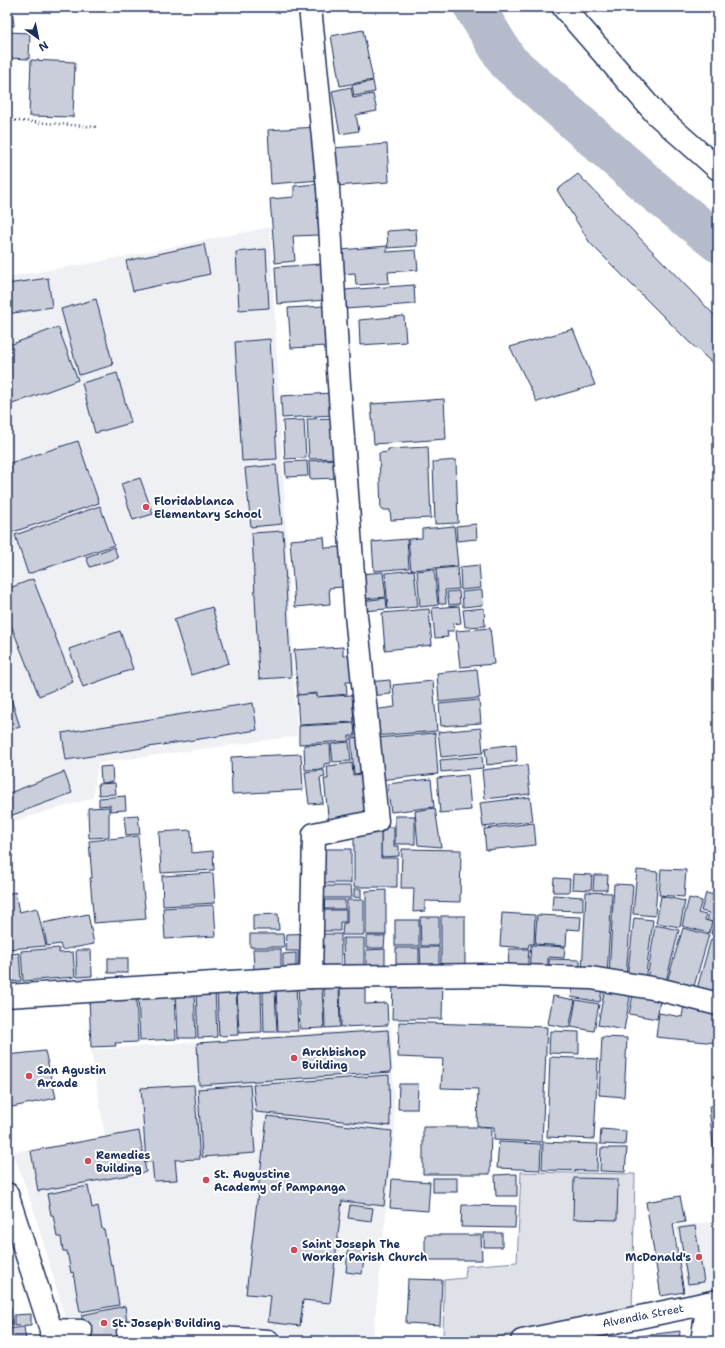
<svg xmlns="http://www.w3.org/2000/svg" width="725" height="1348" viewBox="0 0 725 1348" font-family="'Shantell Sans',sans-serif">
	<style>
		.built { fill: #eff0f4 }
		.green { fill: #dee1e7; stroke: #7c88a2 }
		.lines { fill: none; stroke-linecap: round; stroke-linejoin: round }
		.river { stroke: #b5bbca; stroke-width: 41 }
		.building { fill: #caceda; stroke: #1b2f5e }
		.minor-tunnel { stroke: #d1d5df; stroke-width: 22; stroke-dasharray: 22 11; stroke-linecap: butt }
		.minor-casing { stroke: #1b2f5e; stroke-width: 25 }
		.major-casing { stroke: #1b2f5e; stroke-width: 25 }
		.path { stroke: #1b2f5e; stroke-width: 2.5; stroke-dasharray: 1 3; stroke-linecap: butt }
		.minor { stroke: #fff; stroke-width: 22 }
		.major { stroke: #fff; stroke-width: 22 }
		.poi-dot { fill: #d1495b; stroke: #fff; stroke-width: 1.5 }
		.labels { text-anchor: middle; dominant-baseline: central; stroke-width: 4; stroke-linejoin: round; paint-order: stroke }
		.poi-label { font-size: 11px; font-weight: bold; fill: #1b2f5e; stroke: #fff; text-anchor: start }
		.street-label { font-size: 11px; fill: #1b2f5e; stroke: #fff }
	</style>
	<rect width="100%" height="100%" fill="#fff"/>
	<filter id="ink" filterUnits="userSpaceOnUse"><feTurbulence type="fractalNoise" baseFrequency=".025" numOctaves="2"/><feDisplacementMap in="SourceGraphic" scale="8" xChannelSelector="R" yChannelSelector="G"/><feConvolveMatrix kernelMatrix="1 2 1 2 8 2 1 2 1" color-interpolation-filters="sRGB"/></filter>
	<g filter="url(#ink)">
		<g class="built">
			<path d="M270,227L297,736L98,763L93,798L7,823V277L98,262Z"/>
			<path d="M391,1027L395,1126L373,1338L338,1336V1341H67L64,1314L33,1208L13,1152L105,1137L91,1050Z"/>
			<path d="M718,1221V1288L687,1295L676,1226Z"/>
		</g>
		<path class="green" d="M521,1172L635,1174L632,1314L471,1341H443L444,1280L465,1278L466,1266L517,1262Z"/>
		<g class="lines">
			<path class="river" d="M474,7L508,62L658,194L718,242"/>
		</g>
		<g class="building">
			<path d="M7,7H12L14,26H7Z"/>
			<path d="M363,30L373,80L340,86L331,36Z"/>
			<path d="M7,32L30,33L29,59L7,58Z"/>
			<path d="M31,60L75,62L73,117L29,116Z"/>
			<path d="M373,81L375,92L354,96L352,85Z"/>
			<path d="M351,87L353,98L373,94L377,111L356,115L359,131L340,134L332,91Z"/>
			<path d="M317,127L320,180L271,184L268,130Z"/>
			<path d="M387,144L389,182L336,186L333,148Z"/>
			<path d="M578,174L718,319V368L688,341L590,243L557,190Z"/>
			<path d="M316,184L319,235L293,236L295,261L275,263L270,199L294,197V186Z"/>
			<path d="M416,229L417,246L388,248L387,231Z"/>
			<path d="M204,244L210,274L133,291L126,261Z"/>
			<path d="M387,246V252L416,250L418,270L388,272L389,283L356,285L355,273L342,274L341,250Z"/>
			<path d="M266,249L269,308L239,310L236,252Z"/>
			<path d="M322,264L325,300L277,304L275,267Z"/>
			<path d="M48,278L52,307L7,314V284Z"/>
			<path d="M414,285L415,304L345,309L344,290Z"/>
			<path d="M96,299L113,365L79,375L61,309Z"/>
			<path d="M324,306L327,346L291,348L288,308Z"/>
			<path d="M404,316L406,342L360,345L359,320Z"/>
			<path d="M58,327L78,380L7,406V346Z"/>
			<path d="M573,329L595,385L537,402L510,347Z"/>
			<path d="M270,339L277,459L242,461L235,342Z"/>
			<path d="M117,373L131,423L95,433L82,383Z"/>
			<path d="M333,393L334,415L282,418L281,396Z"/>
			<path d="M444,399L446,439L374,444L371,404Z"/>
			<path d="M336,418L337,458L309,459L307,419Z"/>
			<path d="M304,420L306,458L285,459L283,421Z"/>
			<path d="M78,441L99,503L7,534V464Z"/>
			<path d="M428,447L431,518L391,520L390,510H381L379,453L388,452V449Z"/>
			<path d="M337,459L338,478L310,479L309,461Z"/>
			<path d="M456,460L458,523L435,524L433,462Z"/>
			<path d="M307,461L308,476L286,477L285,462Z"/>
			<path d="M276,465L282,524L251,527L245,468Z"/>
			<path d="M140,478L153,514L133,520L121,484Z"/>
			<path d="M100,506L114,545L28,574L15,535Z"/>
			<path d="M476,524L477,539L457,541L456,526Z"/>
			<path d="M454,526L458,566L411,570L408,539L422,538V529Z"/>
			<path d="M283,531L291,677L259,679L252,533Z"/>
			<path d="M324,537L325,548L340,547L343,587L329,588L330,604L295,607L290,540Z"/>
			<path d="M407,539L409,568L374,571L372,542Z"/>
			<path d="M114,547L118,558L90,567L86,557Z"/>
			<path d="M479,565L481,588L461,590L460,567Z"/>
			<path d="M457,567L459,589L445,590L446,604H439L436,569Z"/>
			<path d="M434,569L438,605L420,607L417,571Z"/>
			<path d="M414,570L418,607L388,609L385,573Z"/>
			<path d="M383,572L386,597L362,599L360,574Z"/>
			<path d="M33,579L73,682L39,696L7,615V589Z"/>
			<path d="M482,590L483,605L463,607L462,592Z"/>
			<path d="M459,591L460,604L449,605L447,592Z"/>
			<path d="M386,598L387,609L363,611L362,601Z"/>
			<path d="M459,606L461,623L453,624L454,631H447L448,637L435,638L432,608Z"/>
			<path d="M212,607L229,663L191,675L174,619Z"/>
			<path d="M484,608L485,626L465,627L463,610Z"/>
			<path d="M429,609L432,645L385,650L382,613Z"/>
			<path d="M490,628L494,664L460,667L456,631Z"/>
			<path d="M120,631L133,669L83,687L69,649Z"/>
			<path d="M343,647V656L350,655L352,682H346L347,694L317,697V693L298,695L294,650Z"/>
			<path d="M477,669L480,698L439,702L437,673Z"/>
			<path d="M390,680L391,694L369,696L367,682Z"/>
			<path d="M433,681L437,731L374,736L372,710L395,707L393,685Z"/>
			<path d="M7,686L20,727L7,731Z"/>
			<path d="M316,694V697L352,695L354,722L299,725L297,695Z"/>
			<path d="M479,700L481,723L441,726L439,704Z"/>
			<path d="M253,703L257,730L66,760L62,733Z"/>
			<path d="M354,723L355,736H349V741L299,744V726Z"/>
			<path d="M481,728L483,753L441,757L438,732Z"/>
			<path d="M435,733L438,774L379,780L376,738Z"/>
			<path d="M360,737L363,773L354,774L351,738Z"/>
			<path d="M349,742L351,761L333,762L331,744Z"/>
			<path d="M330,744L331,763L324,764V769L305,770L304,745Z"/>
			<path d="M516,744L517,761L487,765L485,748Z"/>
			<path d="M301,754L303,790L232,794L231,757Z"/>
			<path d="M482,756L483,768L441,772L440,760Z"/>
			<path d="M352,763L353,775L364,774L369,819L329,824L324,779H328L327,766Z"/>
			<path d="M527,765L530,794L485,799L482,770Z"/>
			<path d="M112,766L113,782L101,783L100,767Z"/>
			<path d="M324,770L325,777L320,778L323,803L309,804L305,772Z"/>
			<path d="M64,772L72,793L7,817V794Z"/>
			<path d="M468,775L471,810L440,813L437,778Z"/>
			<path d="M431,779L434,807L391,812L387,784Z"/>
			<path d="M115,783L116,794L99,795L98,784Z"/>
			<path d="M125,796L126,810L110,811V805L99,806V798Z"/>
			<path d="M530,797L533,821L483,827L480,803Z"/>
			<path d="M109,807V837L89,838L88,808Z"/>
			<path d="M435,808L441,847L418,845L415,811Z"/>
			<path d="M138,815L140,834L126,835L124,816Z"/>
			<rect x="395" y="816" width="20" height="28"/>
			<path d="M534,823L536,845L486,850L484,829Z"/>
			<path d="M381,827H394V846H399V856L381,857Z"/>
			<path d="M191,830L192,853L213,851L214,870L161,873L159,832Z"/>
			<path d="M354,833H381V858H397V887H354Z"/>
			<path d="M138,836L146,919L94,923L90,878H92L89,841Z"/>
			<rect x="320" y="849" width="31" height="34"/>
			<path d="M402,849L461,850L460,902L425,901V911L413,912L414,888H401Z"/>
			<path d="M661,869L686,870L684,897L659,895Z"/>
			<path d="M637,870L658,872L655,916L633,914Z"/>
			<path d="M213,873L215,903L163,906L162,876Z"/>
			<path d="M573,874L592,875L591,890L572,889Z"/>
			<path d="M594,875H608L607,890H593Z"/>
			<path d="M554,878L570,879L569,892H553Z"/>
			<path d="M614,884L633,885L626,978L609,976Z"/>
			<path d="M320,886H351L352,898H320Z"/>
			<path d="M354,889H361V898L354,897Z"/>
			<path d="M386,890V935H366V891Z"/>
			<path d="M15,892L19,912L37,908L46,946L9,949L7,944V894Z"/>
			<path d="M586,892L612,893L607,975L582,973Z"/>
			<path d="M706,893L718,896V936L711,934L714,922L707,921L709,913L701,911Z"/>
			<path d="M553,895L583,897V911L552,910Z"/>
			<path d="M661,896L685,901L680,927L656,923Z"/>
			<path d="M689,898L702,901L698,913L706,915L705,920L712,922L709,933L682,926Z"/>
			<rect x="320" y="900" width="25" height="9"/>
			<path d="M347,900H364V935H342L343,923H347Z"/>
			<path d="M214,905L216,936L165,939L163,908Z"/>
			<path d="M320,910H346V922H340V931H320Z"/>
			<path d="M502,913L535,915L534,944H529L528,948L500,946Z"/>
			<path d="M88,914L94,944L62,950L60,944L47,946L43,923Z"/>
			<path d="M278,914L279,930H253V915Z"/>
			<path d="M537,915L581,917L580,930L567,929L566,946L535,944Z"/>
			<rect x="441" y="916" width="24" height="53"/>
			<path d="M420,917H439V946H421Z"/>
			<path d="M634,918L653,920L645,981L627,979Z"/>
			<rect x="395" y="920" width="24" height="26"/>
			<path d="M655,925L679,930L665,985L647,981Z"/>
			<path d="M683,928L709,935L692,993L666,985Z"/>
			<path d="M318,933V970H298V951H286L287,934Z"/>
			<path d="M250,934H283L284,947H250Z"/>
			<rect x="320" y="934" width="21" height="37"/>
			<path d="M366,936H385L384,948H366Z"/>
			<path d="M343,938H364V971H344Z"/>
			<path d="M711,939L718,940V998L696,992Z"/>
			<path d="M531,945L565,947L564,958L548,957V972L529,971Z"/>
			<path d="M420,947H439V970L421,971Z"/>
			<path d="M59,948V953L73,952L75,977L23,981L21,951Z"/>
			<rect x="396" y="948" width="23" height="23"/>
			<path d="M253,949H281V970H254Z"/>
			<path d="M385,949V972H366V950Z"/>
			<path d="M509,949H529L527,971L508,970Z"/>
			<path d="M76,950H91L92,976L77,977Z"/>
			<path d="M19,953L21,981L7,982V954Z"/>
			<path d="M296,953V970L283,971V954Z"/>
			<rect x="108" y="958" width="20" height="15"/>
			<path d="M549,959L580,960V973L549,972Z"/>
			<path d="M393,979L443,980L442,1019H392Z"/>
			<path d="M339,983L340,1027L325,1028L324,984Z"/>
			<path d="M365,983V1004L387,1003L388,1025L341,1027L340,984Z"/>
			<path d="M574,983L602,988L600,1002L571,997Z"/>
			<path d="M322,985L324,1028L300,1029L298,986Z"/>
			<path d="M296,986L298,1031H278L276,987Z"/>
			<path d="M236,987L238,1035L219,1036L217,988Z"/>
			<path d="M605,987L631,992L624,1030L598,1025Z"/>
			<path d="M215,988L217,1037L198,1038L196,990Z"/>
			<path d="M176,990H194L196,1038H178Z"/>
			<path d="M275,990L277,1032H264L263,991Z"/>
			<path d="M634,990L661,994L657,1019L629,1014Z"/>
			<path d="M261,991L262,1032L239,1033L237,992Z"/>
			<path d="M174,992L176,1039L140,1041L138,993Z"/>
			<path d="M136,994L138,1042L115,1043L116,1046L91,1047L89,997Z"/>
			<path d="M553,996L575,1000L569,1028L548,1024Z"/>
			<path d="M576,1000L599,1004L594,1031L571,1027Z"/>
			<path d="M684,1005L718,1012L716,1043L656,1037L659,1013L682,1017Z"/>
			<path d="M399,1022L547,1027L542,1142L494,1140V1127L477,1126L478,1089L441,1088L443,1059L398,1057Z"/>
			<path d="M388,1030L391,1072L199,1085L197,1043Z"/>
			<path d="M550,1031L579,1032V1054L549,1053Z"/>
			<path d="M602,1037L627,1038L624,1097L599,1095Z"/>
			<path d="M45,1051L56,1098L7,1108V1055Z"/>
			<path d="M550,1057L598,1059L594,1139L547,1137Z"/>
			<path d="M389,1075L390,1126L256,1112L253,1085Z"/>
			<path d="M399,1084H418L417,1109H398Z"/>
			<path d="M194,1085L200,1159L175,1160L177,1180L154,1181L152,1162L146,1163L141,1088Z"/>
			<path d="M250,1085L255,1153L202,1157L198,1089Z"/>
			<path d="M709,1106H718V1155L714,1156Z"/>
			<path d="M267,1116L392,1131L384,1206L342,1201L330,1303L303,1300L300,1326L268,1322L271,1296L246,1294Z"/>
			<path d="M423,1127H491L490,1174H423Z"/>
			<path d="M601,1129L626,1131L625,1145L600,1144Z"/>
			<path d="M139,1131L146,1172L38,1191L31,1151Z"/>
			<path d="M499,1142L541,1144L540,1170L497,1168Z"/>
			<path d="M543,1142L598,1144L597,1171L542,1170Z"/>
			<path d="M601,1148H627L625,1172L600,1171Z"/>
			<path d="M716,1160H718V1182Z"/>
			<path d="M517,1174V1196H496L495,1175Z"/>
			<rect x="433" y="1178" width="24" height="14"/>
			<path d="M574,1178L618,1179L617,1220L573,1219Z"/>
			<path d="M392,1179L430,1182L428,1211L390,1208Z"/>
			<path d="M88,1186L92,1208L98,1206L102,1229H104L111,1266L113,1265L119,1305L80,1312L73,1272L71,1273L67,1251H63L61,1237H57L53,1215H51L47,1194Z"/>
			<path d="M680,1196L685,1222L673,1224L684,1292L661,1296L646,1202Z"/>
			<path d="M350,1205L373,1208L371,1221L348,1218Z"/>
			<path d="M462,1205L516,1206L515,1228L461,1227Z"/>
			<path d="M695,1226L704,1282L688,1284L679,1228Z"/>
			<rect x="484" y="1233" width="18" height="14"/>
			<path d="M425,1235H481L482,1260H425Z"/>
			<path d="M348,1249L365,1251L362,1274L346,1272Z"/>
			<path d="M408,1279L442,1280L440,1325L406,1323Z"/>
			<path d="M125,1306L128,1332L126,1341H81L82,1315Z"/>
			<path d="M7,1307H11V1325L7,1326Z"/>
			<path d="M31,1314V1325L14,1326V1315Z"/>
			<path d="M24,1327L26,1341H7V1329Z"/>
			<path d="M680,1331L679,1341H640V1336Z"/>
		</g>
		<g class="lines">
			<path class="minor-tunnel" d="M81,1331L128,1332"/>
			<defs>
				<g id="minor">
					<path d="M310,7L328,188L338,370L356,615L377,821L314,834L311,977"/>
					<path d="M563,7L656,114L718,169"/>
					<path d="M7,996L311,977L490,975L591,978L658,989L718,1004"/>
					<path d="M7,1194L51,1330V1341"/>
					<path d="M51,1330L81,1331"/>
					<path d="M128,1332L268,1341"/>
				</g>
				<g id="major">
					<path d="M522,1341L718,1301"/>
					<path d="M702,1341L708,1303"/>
				</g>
			</defs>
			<use href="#minor" class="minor-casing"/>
			<use href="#major" class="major-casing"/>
			<path class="path" d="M7,120L98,127"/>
			<use href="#minor" class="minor"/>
			<use href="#major" class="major"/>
		</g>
	</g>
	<g class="poi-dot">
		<circle cx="146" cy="507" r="4"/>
		<circle cx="294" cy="1058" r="4"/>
		<circle cx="29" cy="1076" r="4"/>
		<circle cx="88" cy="1161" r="4"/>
		<circle cx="206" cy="1180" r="4"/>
		<circle cx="294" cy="1250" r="4"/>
		<circle cx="699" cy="1257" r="4"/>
		<circle cx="104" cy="1323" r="4"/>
	</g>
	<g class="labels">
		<g class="poi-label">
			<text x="154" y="501">Floridablanca<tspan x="154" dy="13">Elementary School</tspan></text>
			<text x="302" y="1052">Archbishop<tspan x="302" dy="13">Building</tspan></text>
			<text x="37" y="1070">San Agustin<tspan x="37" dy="13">Arcade</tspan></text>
			<text x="96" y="1155">Remedies<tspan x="96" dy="13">Building</tspan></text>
			<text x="214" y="1174">St. Augustine<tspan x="214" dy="13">Academy of Pampanga</tspan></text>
			<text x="302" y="1244">Saint Joseph The<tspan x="302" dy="13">Worker Parish Church</tspan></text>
			<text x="691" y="1257" text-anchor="end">McDonald's</text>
			<text x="112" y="1323">St. Joseph Building</text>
		</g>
		<g class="street-label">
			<text transform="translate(643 1316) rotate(-11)">Alvendia Street</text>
		</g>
	</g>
	<rect width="725" height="1348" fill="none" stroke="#fff" stroke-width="24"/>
	<rect x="12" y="12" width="701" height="1324" fill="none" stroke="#1b2f5e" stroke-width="1.5" filter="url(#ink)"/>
	<g transform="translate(38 38) rotate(147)" stroke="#ffffff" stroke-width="3" paint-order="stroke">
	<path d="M0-3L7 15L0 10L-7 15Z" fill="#1b2f5e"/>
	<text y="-6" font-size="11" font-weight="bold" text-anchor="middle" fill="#1b2f5e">N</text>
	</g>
</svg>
